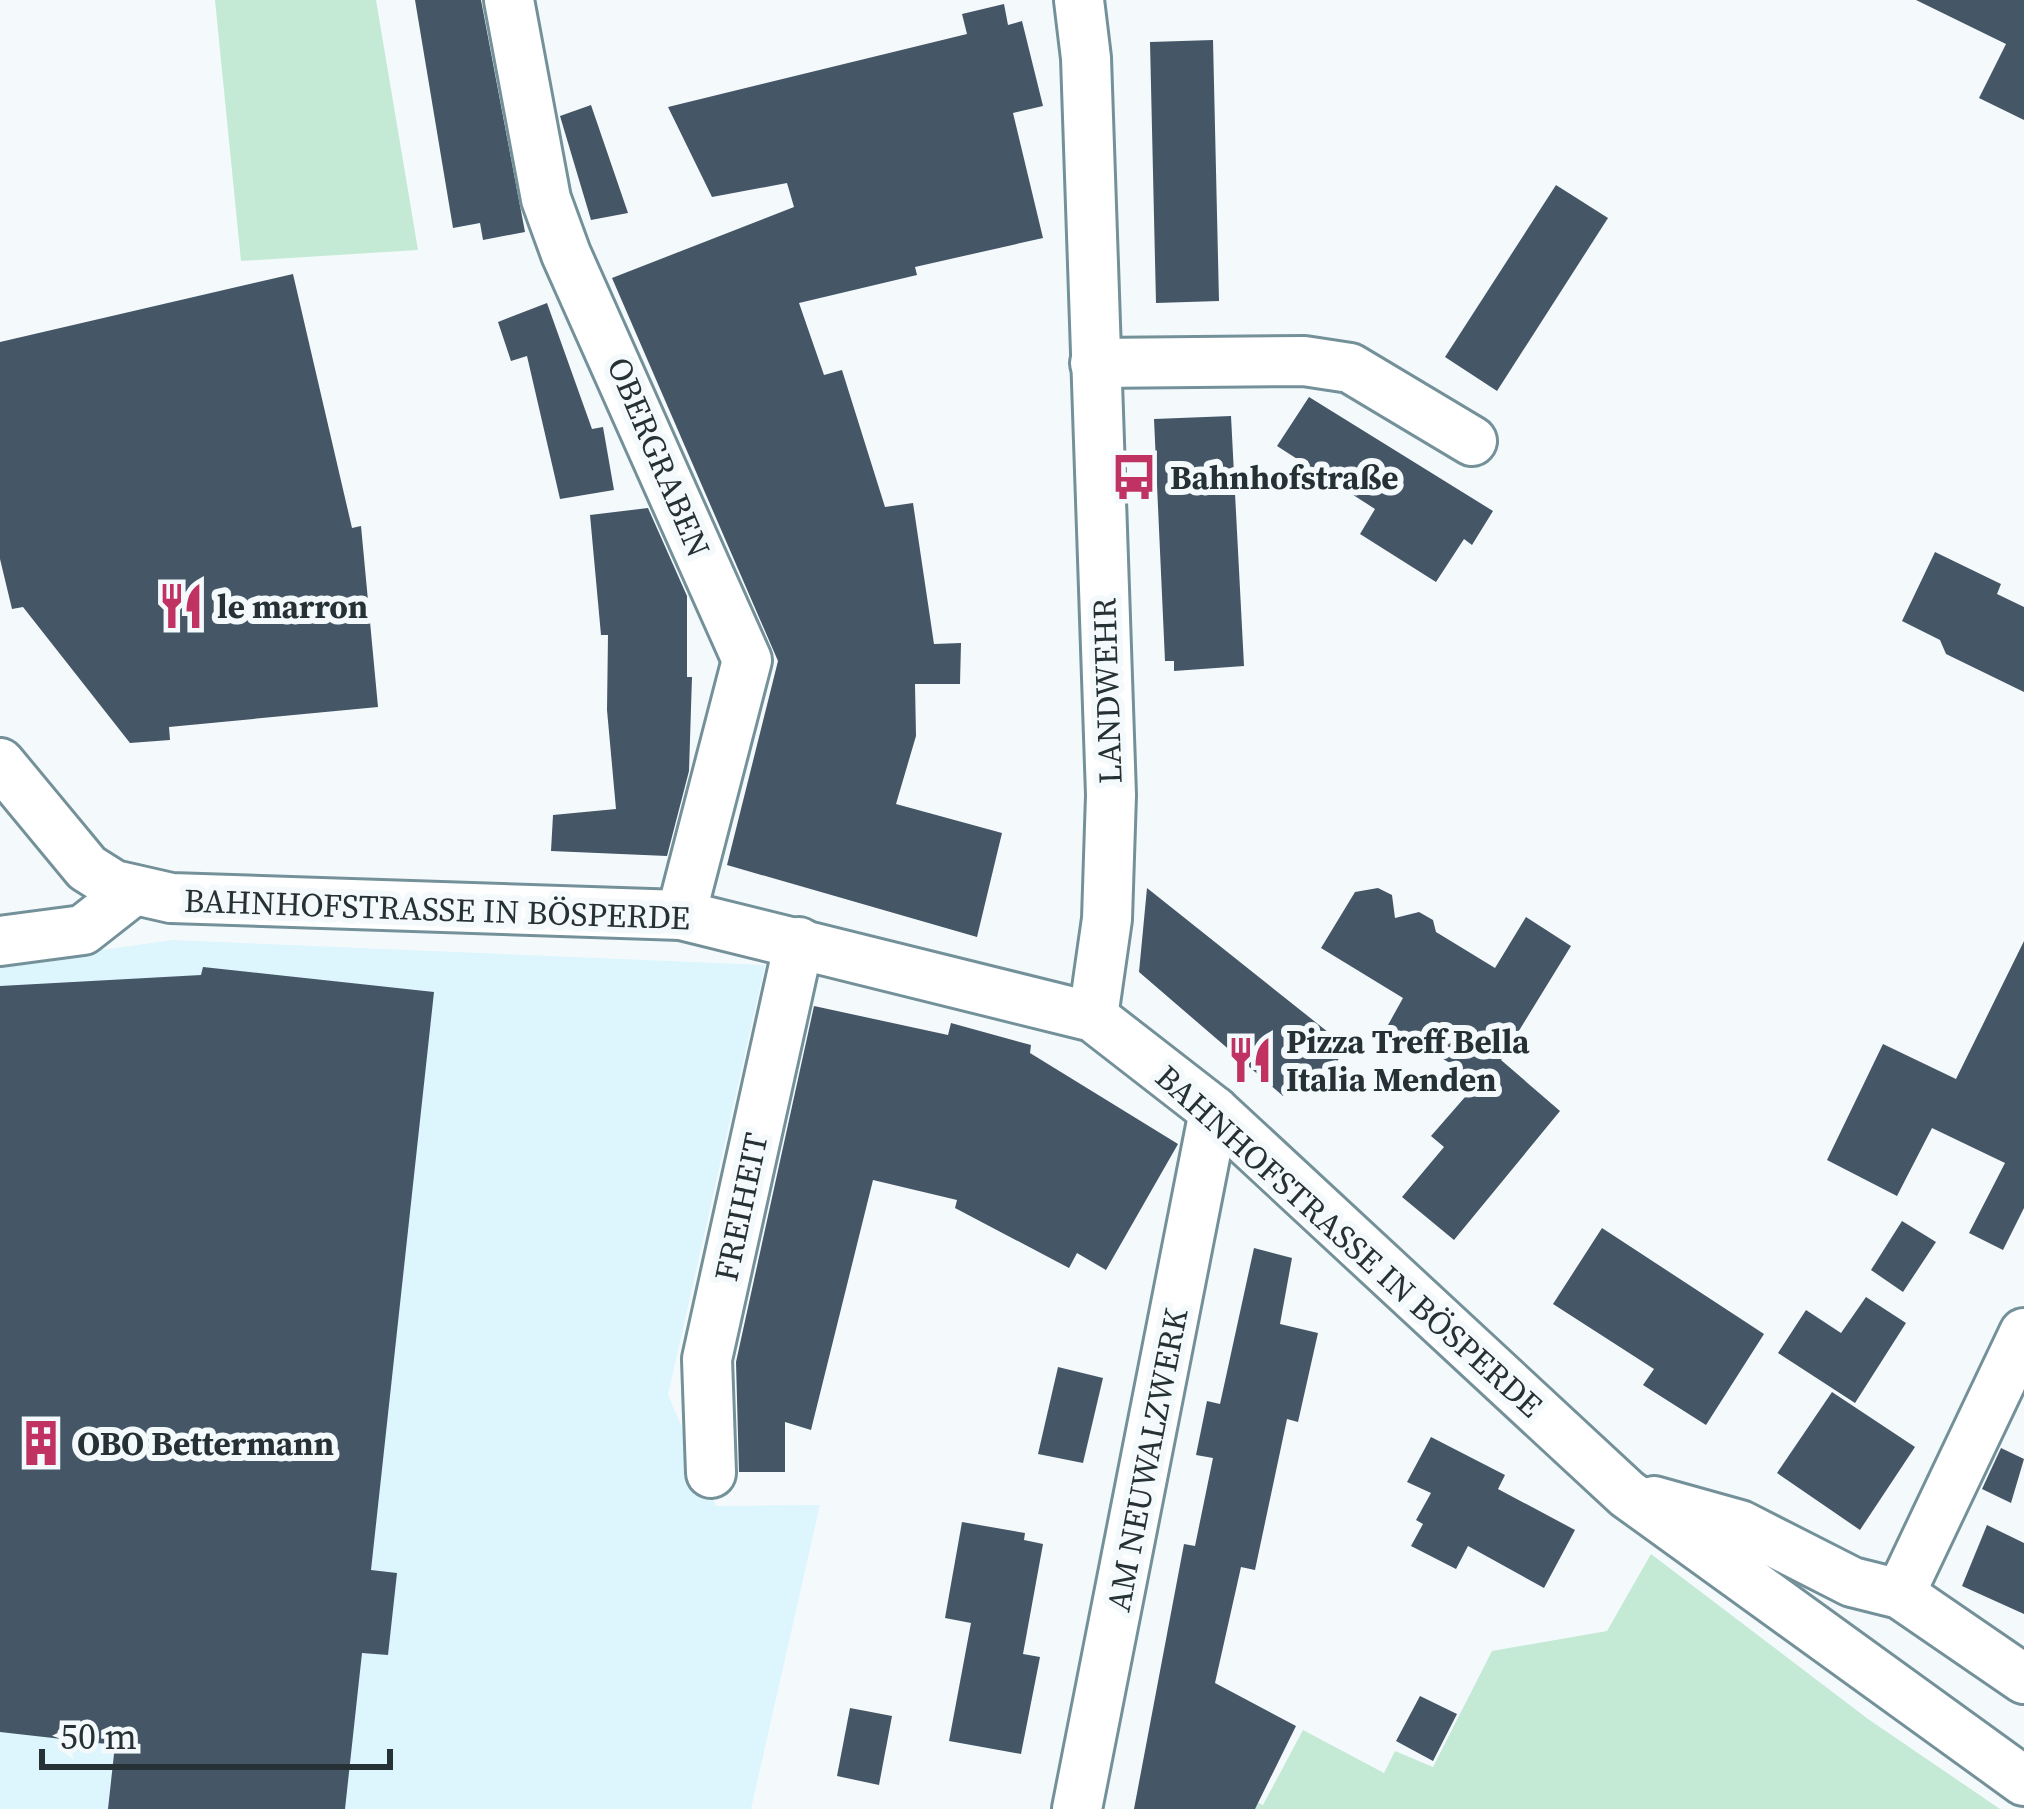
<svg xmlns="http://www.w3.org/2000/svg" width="2024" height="1809" viewBox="0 0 2024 1809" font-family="'Source Serif 4',serif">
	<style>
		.built { fill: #ddf5fd }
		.green { fill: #c4e9d5 }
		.building { fill: #455667 }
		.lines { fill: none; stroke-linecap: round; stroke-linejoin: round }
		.street-casing { stroke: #74919a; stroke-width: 54 }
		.street { stroke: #fff; stroke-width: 48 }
		.labels { text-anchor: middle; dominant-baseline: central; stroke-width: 12; stroke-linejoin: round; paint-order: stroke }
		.street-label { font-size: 33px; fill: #263135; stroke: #f4fafc }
		.poi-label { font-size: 33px; font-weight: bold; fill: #263135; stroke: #f4fafc; text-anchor: start }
	</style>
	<rect width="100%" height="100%" fill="#f4fafc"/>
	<path class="built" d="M173,940L765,965L668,1395L716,1506L820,1505L751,1809H0V964Z"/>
	<g class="green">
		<path d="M215,0H376L418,250L241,261Z"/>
		<path d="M1651,1554L1868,1719L2000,1809H1203L1207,1779L1263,1805L1303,1730L1384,1773L1395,1751L1433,1767L1492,1651L1607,1631Z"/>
	</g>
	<g class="building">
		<path d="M415,0H481L525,232L483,240L480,223L453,228Z"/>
		<path d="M1916,0H2024V120L1979,98L2006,44Z"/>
		<path d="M1004,4L1008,25L1022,21L1043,106L1013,113L1043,238L915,267L917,275L799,303L824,375L842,370L885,507L913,503L934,644L961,643L960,684H915L916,736L896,804L1002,833L977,937L727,865L778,661L612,278L794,207L787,183L712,197L668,107L967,34L962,14Z"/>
		<path d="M1213,40L1219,301L1156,303L1150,42Z"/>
		<path d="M591,105L628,213L591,220L560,116Z"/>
		<path d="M1556,185L1608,218L1497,391L1445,357Z"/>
		<path d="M293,274L352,528L361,526L378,707L169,727L170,740L130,743L23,607L12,609L0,559V342Z"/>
		<path d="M547,303L592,429L603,427L614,490L560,499L527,356L511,361L498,322Z"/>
		<path d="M1309,397L1493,511L1472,545L1464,539L1436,582L1360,534L1375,509L1277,446Z"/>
		<path d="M1231,416L1244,666L1174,671V661H1165L1154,419Z"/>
		<path d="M648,508L687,596V677H692L689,771L667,856L551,851L553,815L616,809L607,710L608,635H601L590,515Z"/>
		<path d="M1935,552L2001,584L1997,594L2024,607V692L1946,654L1940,640L1902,621Z"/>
		<path d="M1147,888L1348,1048L1311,1092L1298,1080L1283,1096L1139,972Z"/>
		<path d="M1378,888L1392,895L1395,918L1419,912L1433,920L1436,932L1495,968L1526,917L1571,946L1501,1060L1560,1111L1454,1240L1402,1197L1444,1147L1431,1136L1479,1081L1388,1025L1403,998L1321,948L1355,892Z"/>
		<path d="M2024,941V1208L2003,1250L1969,1233L2005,1163L1932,1128L1897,1196L1827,1160L1883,1044L1956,1079Z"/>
		<path d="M203,967L434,992L371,1570L397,1573L388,1655L362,1653L345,1809H108L115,1745L0,1732V986L201,975Z"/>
		<path d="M814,1006L948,1035L951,1023L1031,1045L1030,1053L1178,1144L1106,1270L1077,1253L1069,1268L955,1208L957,1200L873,1180L811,1430L785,1422V1472H739L736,1362Z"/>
		<path d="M1902,1221L1936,1242L1903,1292L1871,1270Z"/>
		<path d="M1602,1228L1764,1334L1706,1425L1643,1385L1654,1369L1553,1304Z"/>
		<path d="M1254,1248L1292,1258L1280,1324L1318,1333L1298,1422L1287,1419L1255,1570L1241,1567L1215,1683L1296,1726L1255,1809H1134L1184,1544L1195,1546L1213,1458L1196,1455L1207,1401L1220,1404Z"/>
		<path d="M1866,1297L1906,1323L1855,1403L1778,1353L1806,1310L1841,1333Z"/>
		<path d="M1058,1367L1103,1378L1083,1463L1038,1454Z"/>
		<path d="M1832,1392L1915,1447L1860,1530L1777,1473Z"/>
		<path d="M1431,1437L1505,1475L1498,1489L1575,1530L1544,1588L1468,1546L1456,1569L1411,1546L1423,1524L1416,1520L1431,1493L1407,1482Z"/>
		<path d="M2001,1448L2024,1459L2011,1503L1982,1489Z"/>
		<path d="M962,1522L1025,1533L1024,1540L1043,1544L1023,1654L1040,1657L1021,1754L949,1741L971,1623L945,1618Z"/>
		<path d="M1987,1525L2024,1543V1614L1962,1586Z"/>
		<path d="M1420,1696L1457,1714L1433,1761L1396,1741Z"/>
		<path d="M850,1708L892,1716L879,1785L837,1776Z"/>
	</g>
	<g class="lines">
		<defs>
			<g id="street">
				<path d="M509,0L546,199L566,254L747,660L681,915"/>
				<path d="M1079,0L1086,58L1111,795L1107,919L1093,1017"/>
				<path d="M1095,363L1304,361L1350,368L1472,441"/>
				<path d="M0,763L87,868L114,885L171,898L681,915L1093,1017L1214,1111L1627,1494L2024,1781"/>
				<path d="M0,941L83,930L134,890"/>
				<path d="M711,1473L707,1359L799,942"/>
				<path d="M1654,1501L1740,1525L1852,1582L1900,1594L2024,1679"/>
				<path d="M1900,1594L2024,1333"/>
				<path d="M1077,1809L1214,1111"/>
			</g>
		</defs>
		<use href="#street" class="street-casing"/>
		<use href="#street" class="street"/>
	</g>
	<defs>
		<symbol id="bus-bare" viewBox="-9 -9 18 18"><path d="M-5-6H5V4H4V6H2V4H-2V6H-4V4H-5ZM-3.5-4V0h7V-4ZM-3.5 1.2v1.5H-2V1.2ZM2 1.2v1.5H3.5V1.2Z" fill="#bf3262" stroke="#f4fafc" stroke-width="2.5" paint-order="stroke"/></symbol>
		<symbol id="restaurant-bare" viewBox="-9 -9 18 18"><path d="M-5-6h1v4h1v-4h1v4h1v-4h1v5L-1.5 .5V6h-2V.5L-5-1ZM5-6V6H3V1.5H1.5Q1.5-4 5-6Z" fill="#bf3262" stroke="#f4fafc" stroke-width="2.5" paint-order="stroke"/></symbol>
		<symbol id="building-bare" viewBox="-9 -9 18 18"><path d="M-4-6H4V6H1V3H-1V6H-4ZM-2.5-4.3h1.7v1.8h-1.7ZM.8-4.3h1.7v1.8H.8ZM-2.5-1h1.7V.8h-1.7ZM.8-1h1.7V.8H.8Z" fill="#bf3262" stroke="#f4fafc" stroke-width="2.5" paint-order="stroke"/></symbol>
	</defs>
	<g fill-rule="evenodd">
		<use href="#bus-bare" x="1101" y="444" width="66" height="66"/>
		<use href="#restaurant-bare" x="148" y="573" width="66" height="66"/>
		<use href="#restaurant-bare" x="1217" y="1027" width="66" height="66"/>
		<use href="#building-bare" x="8" y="1410" width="66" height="66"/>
	</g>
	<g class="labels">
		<g class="street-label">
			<text transform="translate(659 457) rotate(67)">OBERGRABEN</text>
			<text transform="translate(1107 691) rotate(-92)">LANDWEHR</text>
			<text transform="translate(437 909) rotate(2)">BAHNHOFSTRASSE IN BÖSPERDE</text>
			<text transform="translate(741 1207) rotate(-78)">FREIHEIT</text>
			<text transform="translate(1349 1241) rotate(42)">BAHNHOFSTRASSE IN BÖSPERDE</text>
			<text transform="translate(1147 1460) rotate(-79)">AM NEUWALZWERK</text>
		</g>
		<g class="poi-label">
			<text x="1170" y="477">Bahnhofstraße</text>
			<text x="217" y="606">le marron</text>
			<text x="1286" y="1041">Pizza Treff Bella<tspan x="1286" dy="38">Italia Menden</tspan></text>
			<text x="77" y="1443">OBO Bettermann</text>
		</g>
	</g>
	<path d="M42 1749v18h348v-18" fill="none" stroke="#263135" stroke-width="6"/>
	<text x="60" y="1749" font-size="36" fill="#263135" stroke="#f4fafc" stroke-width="9" paint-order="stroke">50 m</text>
</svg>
